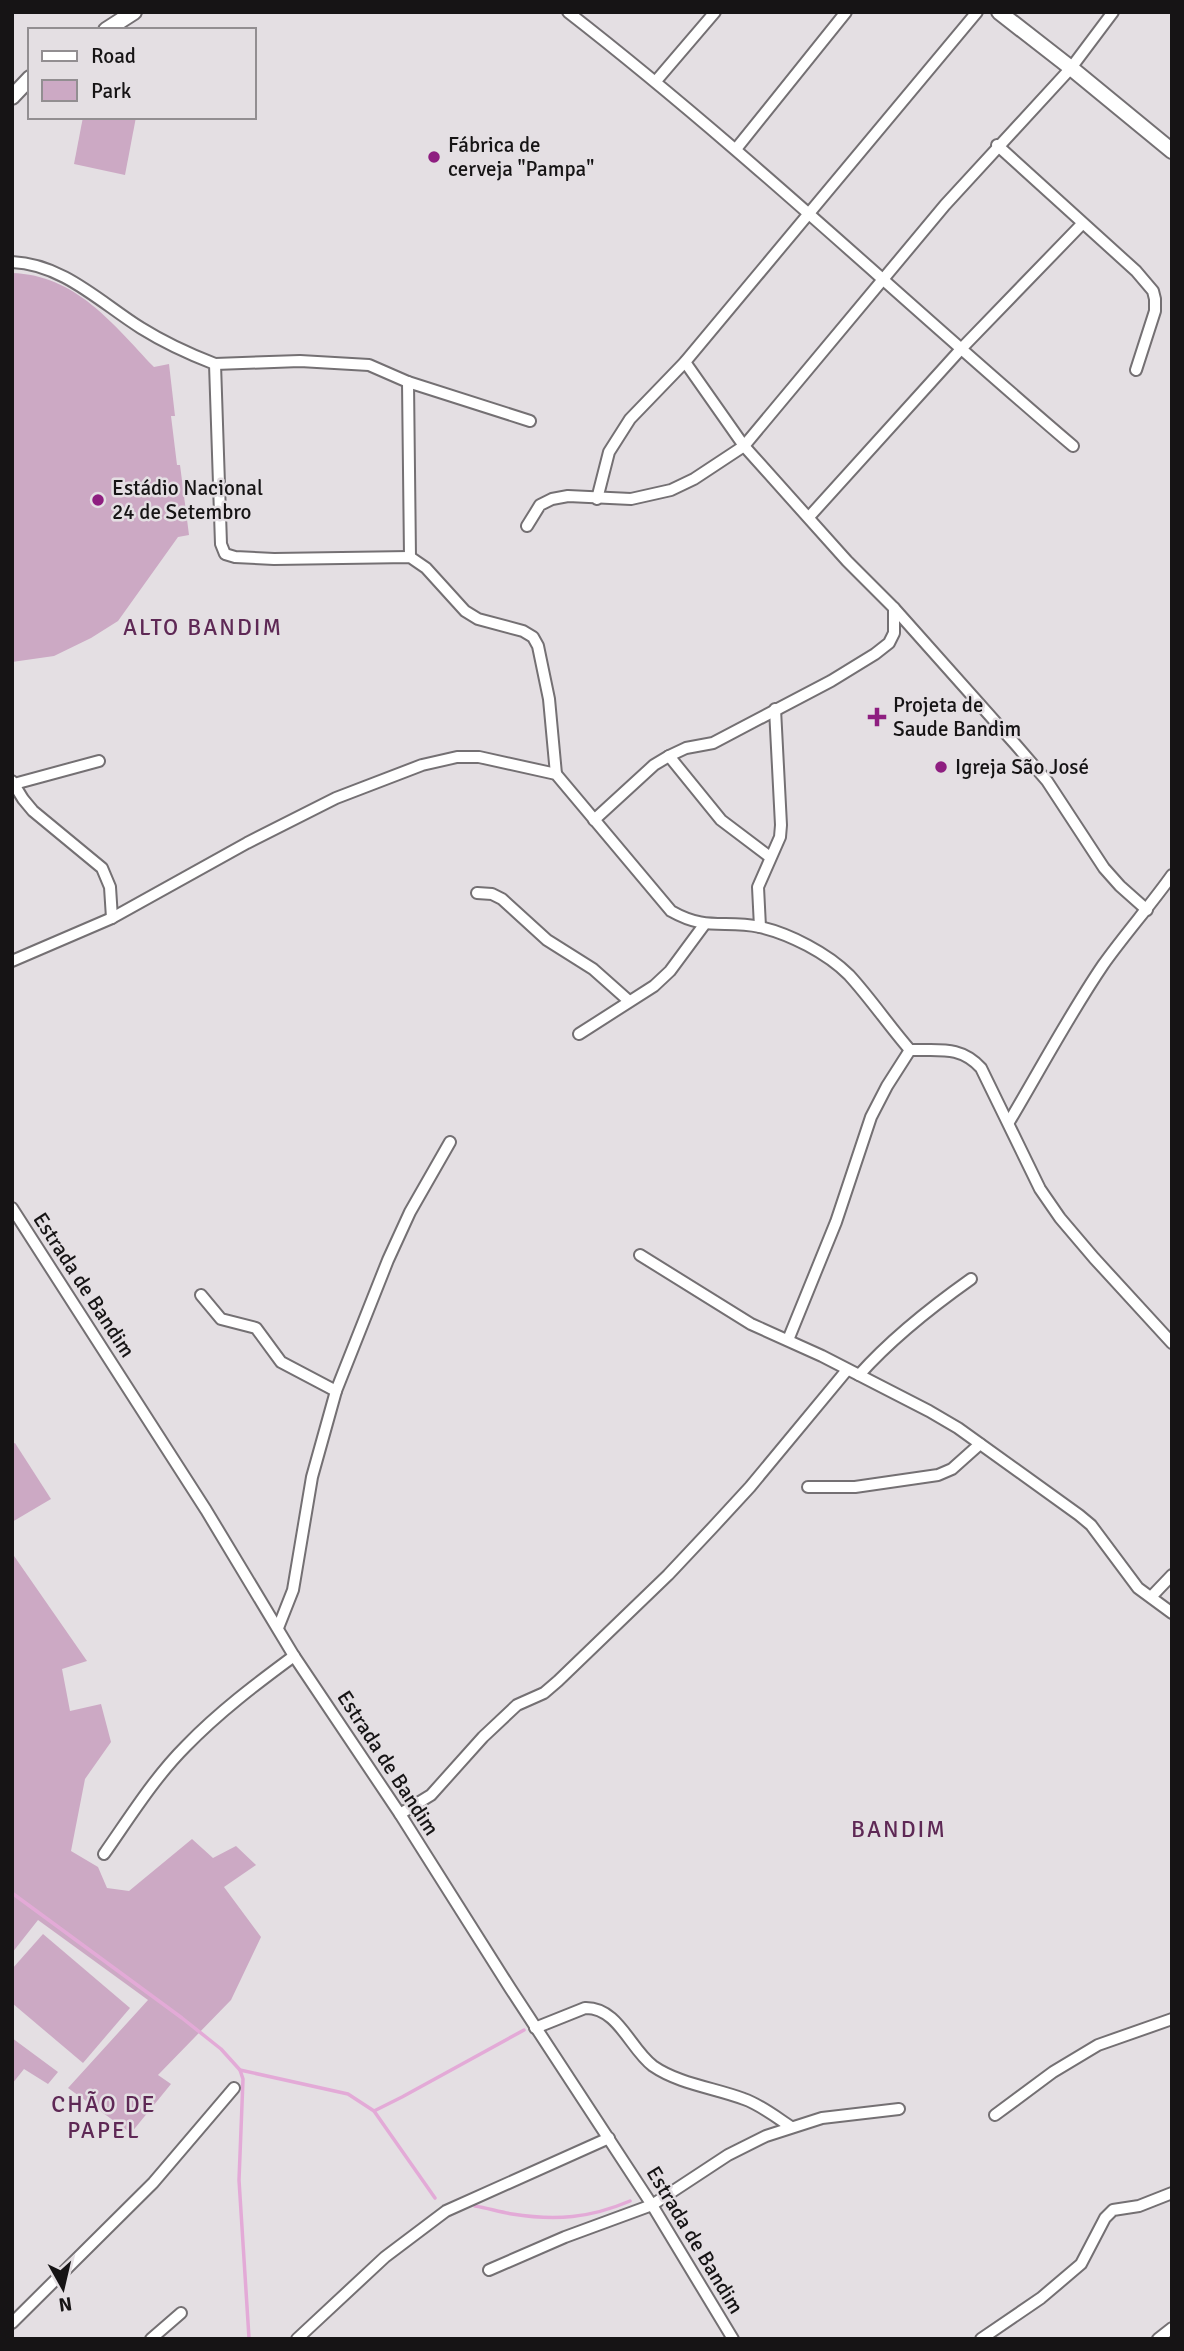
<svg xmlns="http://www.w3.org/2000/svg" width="1184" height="2351" viewBox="0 0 1184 2351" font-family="Signika,sans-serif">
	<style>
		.green { fill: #cca9c4 }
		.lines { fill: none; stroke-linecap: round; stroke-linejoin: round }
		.stream { stroke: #e3aad7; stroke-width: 3.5 }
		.minor-casing { stroke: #747073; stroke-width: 14 }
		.tertiary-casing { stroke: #747073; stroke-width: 18 }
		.minor { stroke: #fff; stroke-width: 10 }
		.tertiary { stroke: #fff; stroke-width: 14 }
		.poi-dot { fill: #8e1e80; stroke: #e4dfe3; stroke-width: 2.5 }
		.labels { text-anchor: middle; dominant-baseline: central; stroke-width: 5; stroke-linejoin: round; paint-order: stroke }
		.poi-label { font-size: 21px; fill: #161415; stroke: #e4dfe3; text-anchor: start }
		.street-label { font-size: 21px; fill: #161415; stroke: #e4dfe3 }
		.neighbourhood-label { font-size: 23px; letter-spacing: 2px; fill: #5e2855; stroke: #e4dfe3 }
	</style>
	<rect width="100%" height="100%" fill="#e4dfe3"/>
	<g class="green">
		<path d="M83,117H136L125,175L74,164Z"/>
		<path d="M12,273C76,275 113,324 154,367L169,364L175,416H171L177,465H180L189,535L178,537L118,621L91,638L54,656L12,662Z"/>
		<path d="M15,1443L51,1499L12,1522V1444Z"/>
		<path d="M12,1553L87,1661L62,1669L70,1711L101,1704L111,1742L85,1779L71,1851L98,1867L107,1888L129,1891L192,1839L213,1858L236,1846L256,1865L224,1887L261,1937L231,2000L158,2075L171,2084L131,2133L68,2088L148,2000L38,1920L12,1953Z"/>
		<path d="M43,1934L130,2008L83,2063L12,2003V1969Z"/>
		<path d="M12,2038L58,2072L48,2084L24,2069L12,2084Z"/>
	</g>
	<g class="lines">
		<g class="stream">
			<path d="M12,1893L182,2018L221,2049L240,2070L348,2094L374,2111L435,2198"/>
			<path d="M240,2070L243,2079L239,2180L249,2338"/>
			<path d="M374,2111L402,2097L524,2030"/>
			<path d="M475,2206C487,2208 500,2212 512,2214C556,2221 590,2218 630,2201"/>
		</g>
		<defs>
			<g id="minor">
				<path d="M568,12C744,149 904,302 1073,446"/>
				<path d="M656,81L715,12"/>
				<path d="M997,145L1136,271L1153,291L1155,299V311L1136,370"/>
				<path d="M736,149L846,12"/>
				<path d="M12,262C63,264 101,303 141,328C165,343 189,354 215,364L221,544L225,554L235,557L274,559L410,557L426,568L465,611L478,619L523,631L533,637L538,646L549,699L556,774"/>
				<path d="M685,362L744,446L847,561L894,608L1016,745L1047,781L1104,868L1120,886L1147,910"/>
				<path d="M215,364L300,361L369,365L408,382L530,421"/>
				<path d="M408,382L410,557"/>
				<path d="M597,499L609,452L630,419L685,362L977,12"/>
				<path d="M809,517L961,349L1082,224"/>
				<path d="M527,526L540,505L552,499L568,496L631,499L671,490L694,479L744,446L945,205L1071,68L1113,12"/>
				<path d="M669,756L721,820L770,857"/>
				<path d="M12,781L23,799L33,811L102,868L110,887L112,918"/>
				<path d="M14,784L99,761"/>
				<path d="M594,820L654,765L669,756L686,748L713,743L831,681L875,654L889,643L894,633V608"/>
				<path d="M477,893L492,894L502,899L547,940L593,969L629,1001"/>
				<path d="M760,927L758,887L780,837L781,825L775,709"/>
				<path d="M12,961L112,918L247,843L336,798L422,765L457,757H479L556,774L671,911C708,932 724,919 760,927C790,934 827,953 849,975C871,999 889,1026 910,1050C939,1051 960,1045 981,1068L1040,1189L1060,1218L1094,1258L1172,1343"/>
				<path d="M579,1034L654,986L670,971L704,925"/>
				<path d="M1009,1122C1040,1070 1069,1015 1103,965C1125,934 1150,906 1172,875"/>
				<path d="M12,1208L206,1510L294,1656L400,1814L510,1988L652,2205L733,2339"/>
				<path d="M640,1255L751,1324L822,1356L929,1411L958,1428L1079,1515L1091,1525L1138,1588L1172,1613"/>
				<path d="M201,1295L221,1319L256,1328L281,1362L336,1391"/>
				<path d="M788,1340L836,1222L871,1117L887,1086L910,1050"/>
				<path d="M859,1375C892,1338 930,1308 971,1279"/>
				<path d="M808,1487H855L938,1475L952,1469L980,1444"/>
				<path d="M1151,1597L1172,1575"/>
				<path d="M278,1628L293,1590L312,1477L336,1391L388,1260L410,1212L450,1142"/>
				<path d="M400,1814L431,1795L483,1737L517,1705L544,1693L558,1681L668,1575L715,1525L750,1487L847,1370"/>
				<path d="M104,1854C130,1817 154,1778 186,1746C219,1712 256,1684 294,1656"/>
				<path d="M535,2028L585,2008C618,2007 630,2049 653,2066C679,2084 715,2088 744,2099C761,2105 776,2117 791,2127"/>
				<path d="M995,2115L1053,2072L1098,2045L1172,2019"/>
				<path d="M489,2270L565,2237L652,2205L728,2155L766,2136L822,2118L899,2109"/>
				<path d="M12,2323L153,2183L234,2088"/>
				<path d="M151,2339L181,2313"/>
				<path d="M297,2339L385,2257L446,2211L609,2138"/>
				<path d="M981,2339L1041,2298L1081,2264L1105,2218L1113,2210L1139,2206L1172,2193"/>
				<path d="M1158,2339L1172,2328"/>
			</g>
			<g id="tertiary">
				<path d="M999,12L1071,68L1172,151"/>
				<path d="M106,30L134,12"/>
				<path d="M12,97L30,78"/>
			</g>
		</defs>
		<use href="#minor" class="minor-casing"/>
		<use href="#tertiary" class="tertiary-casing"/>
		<use href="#minor" class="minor"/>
		<use href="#tertiary" class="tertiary"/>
	</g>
	<g class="poi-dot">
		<circle cx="434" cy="157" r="7"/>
		<circle cx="98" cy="500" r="7"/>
		<path d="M873.5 706.5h7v7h7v7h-7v7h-7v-7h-7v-7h7z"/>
		<circle cx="941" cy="767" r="7"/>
	</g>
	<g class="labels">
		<g class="poi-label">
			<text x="448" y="145">Fábrica de<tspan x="448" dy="24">cerveja "Pampa"</tspan></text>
			<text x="112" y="488">Estádio Nacional<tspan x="112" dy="24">24 de Setembro</tspan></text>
			<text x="893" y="705">Projeta de<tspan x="893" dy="24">Saude Bandim</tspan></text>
			<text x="955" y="767">Igreja São José</text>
		</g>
		<g class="street-label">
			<text transform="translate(84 1285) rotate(57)">Estrada de Bandim</text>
			<text transform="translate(388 1763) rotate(57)">Estrada de Bandim</text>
			<text transform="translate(695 2240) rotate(59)">Estrada de Bandim</text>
		</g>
		<g class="neighbourhood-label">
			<text x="203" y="627">ALTO BANDIM</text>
			<text x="899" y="1829">BANDIM</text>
			<text x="104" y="2104">CHÃO DE<tspan x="104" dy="26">PAPEL</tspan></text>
		</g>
	</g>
	<rect width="1184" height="2351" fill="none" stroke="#161415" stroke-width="28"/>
	<rect x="28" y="28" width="228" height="91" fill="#e4dfe3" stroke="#928e91" stroke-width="2"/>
	<rect x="42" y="51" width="35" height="10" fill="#ffffff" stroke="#928e91" stroke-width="2"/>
	<text x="91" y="63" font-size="21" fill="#161415">Road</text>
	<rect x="42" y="80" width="35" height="21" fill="#cca9c4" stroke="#928e91" stroke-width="2"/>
	<text x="91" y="98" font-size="21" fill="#161415">Park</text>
	<g transform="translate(63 2288) rotate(172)" stroke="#e4dfe3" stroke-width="5" paint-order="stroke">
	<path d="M0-5L12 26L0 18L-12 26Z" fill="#161415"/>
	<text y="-10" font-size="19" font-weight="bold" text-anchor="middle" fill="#161415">N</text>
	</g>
</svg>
